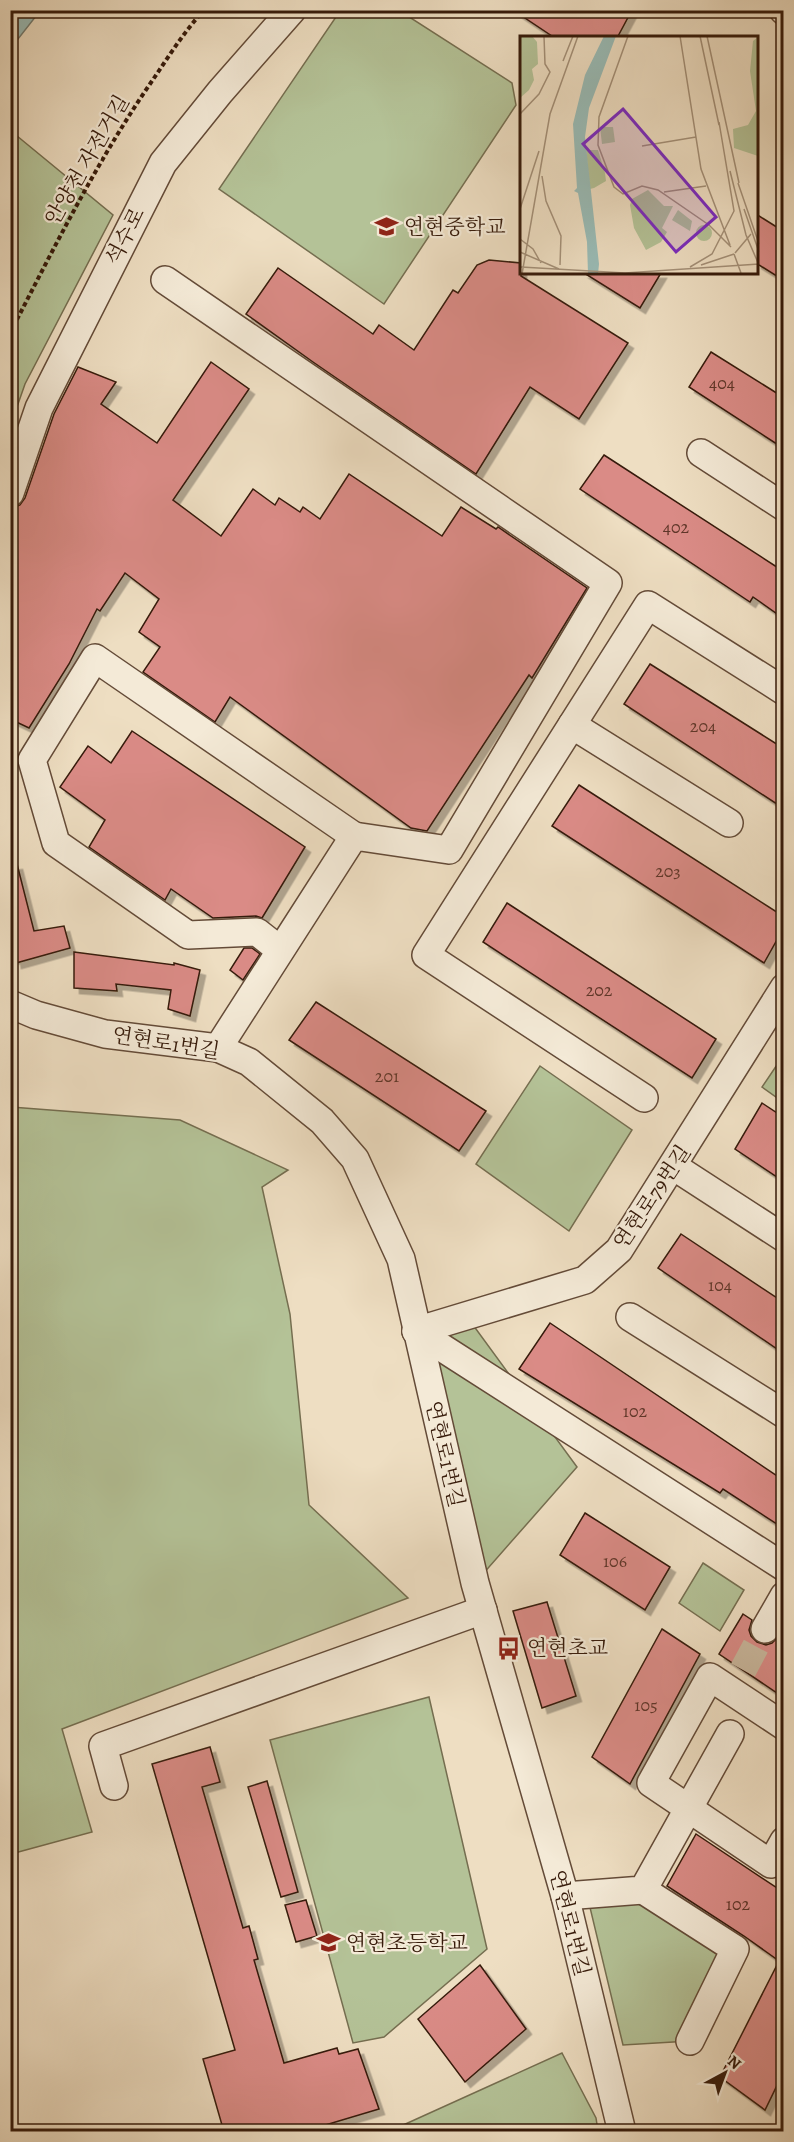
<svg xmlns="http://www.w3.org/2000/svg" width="794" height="2142" viewBox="0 0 794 2142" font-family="Alegreya,'Noto Serif KR',serif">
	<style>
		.green { fill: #b4c297; stroke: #756e50; stroke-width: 1.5 }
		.water { fill: #99bcb7; stroke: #717b72; stroke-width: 1.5 }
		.building { fill: #da8b86; stroke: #361a0a; stroke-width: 1.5; filter: url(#shadow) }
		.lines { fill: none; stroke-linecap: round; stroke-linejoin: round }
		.minor-tunnel { stroke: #c9b79d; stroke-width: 27; stroke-dasharray: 27 14; stroke-linecap: butt }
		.minor-casing { stroke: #644b38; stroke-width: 30 }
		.path { stroke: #361a0a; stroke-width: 4; stroke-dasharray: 4.5 3; stroke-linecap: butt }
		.minor { stroke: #f4ead7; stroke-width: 27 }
		.labels { text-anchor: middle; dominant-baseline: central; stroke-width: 4.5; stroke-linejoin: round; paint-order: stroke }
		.number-label { font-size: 18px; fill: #5f3629 }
		.street-label { font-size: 21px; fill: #361a0a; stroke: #f4ead7 }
		.poi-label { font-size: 21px; fill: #361a0a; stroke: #f4ead7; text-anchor: start }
		.inset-road { fill: none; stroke: #a49078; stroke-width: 1.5 }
		.view { fill: #7b2cbf; fill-opacity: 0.15; stroke: #7b2cbf; stroke-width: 3 }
		.inset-edge { fill: none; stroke: #361a0a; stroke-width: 3 }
	</style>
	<defs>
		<filter id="shadow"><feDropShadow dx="5.5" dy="5.5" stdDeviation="0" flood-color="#0004"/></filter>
	</defs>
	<rect width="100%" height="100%" fill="#eedec2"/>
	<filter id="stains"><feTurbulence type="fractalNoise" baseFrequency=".00333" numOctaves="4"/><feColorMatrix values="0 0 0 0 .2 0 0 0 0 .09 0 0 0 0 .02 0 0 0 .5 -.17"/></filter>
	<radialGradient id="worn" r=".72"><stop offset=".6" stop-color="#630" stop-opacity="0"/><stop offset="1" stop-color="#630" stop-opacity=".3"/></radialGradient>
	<g class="green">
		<path d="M340,11H400L512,83L516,105L384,304L219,189Z"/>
		<path d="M11,131L113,215L25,384L11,424Z"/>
		<path d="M783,1056V1102L762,1087Z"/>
		<path d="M540,1066L632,1130L569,1231L476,1164Z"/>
		<path d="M11,1107L180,1120L288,1170L262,1187L290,1314L309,1505L408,1598L62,1729L92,1832L11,1854Z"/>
		<path d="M465,1314L577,1467L475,1583L416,1331Z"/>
		<path d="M703,1563L744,1590L720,1631L679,1603Z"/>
		<path d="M429,1697L487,1949L384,2037L353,2043L270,1740Z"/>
		<path d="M643,1890L735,1949L690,2041L623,2045L587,1895Z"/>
		<path d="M562,2053L596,2118L598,2131H390Z"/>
	</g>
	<path class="water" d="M11,10L40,11L11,48L10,11Z"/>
	<g class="building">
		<path d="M513,10H632L617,38H555Z"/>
		<path d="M756,214L783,231V280L756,263Z"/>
		<path d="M489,260L521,263V276L628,343L579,419L530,387L476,474L313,362L246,314L278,268L373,334L379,325L414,350L453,290L458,293L477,265Z"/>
		<path d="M584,273H661L640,308Z"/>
		<path d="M711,352L783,397V448L689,387Z"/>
		<path d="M211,362L249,389L173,500L221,536L253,489L275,505L279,498L300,512L303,507L320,519L349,474L442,536L461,507L496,529L498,527L587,588L532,678L529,675L427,831L411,828L230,697L215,722L143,672L160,647L139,632L159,599L125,573L100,611L97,609L69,664L29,728L10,719V514L12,508L20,505L25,498L54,414L78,367L116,382L101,404L157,443Z"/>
		<path d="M604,455L783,571V618L753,597L750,602L580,489Z"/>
		<path d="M650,664L783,748V808L624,704Z"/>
		<path d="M132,731L305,847L262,918L256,916L213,918L171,889L165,900L89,847L105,820L60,787L88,746L111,763Z"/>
		<path d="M579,785L783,916V929L764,963L552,826Z"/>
		<path d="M17,864L34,931L64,926L70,948L16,963L15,958L10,959V865Z"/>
		<path d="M507,903L716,1039L692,1078L483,942Z"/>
		<path d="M244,948H252L260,954L243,980L230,970Z"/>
		<path d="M74,952L174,965V963L200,970L190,1016L168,1009L171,990L116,984L117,991L74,988Z"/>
		<path d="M316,1002L486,1111L459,1151L289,1040Z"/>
		<path d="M762,1103L783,1117V1181L735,1149Z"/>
		<path d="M681,1234L783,1302V1353L658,1268Z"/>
		<path d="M550,1323L783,1480V1528L723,1489L720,1493L519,1369Z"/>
		<path d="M585,1513L670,1567L645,1610L560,1555Z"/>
		<path d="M547,1602L576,1696L542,1708L513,1611Z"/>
		<path d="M743,1614L752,1620L749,1630L751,1636L757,1642L766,1645L772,1643L778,1637L783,1641V1697L719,1654Z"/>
		<path d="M662,1629L700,1654L630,1784L592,1757Z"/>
		<path d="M210,1747L220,1782L202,1787L243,1928L249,1926L258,1959L254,1960L284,2063L337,2048L339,2054L358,2049L379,2109L302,2132H224L203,2059L235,2050L152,1764Z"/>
		<path d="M267,1781L298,1892L281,1897L248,1787Z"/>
		<path d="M696,1834L783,1892V2073L765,2110L720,2077L779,1961L744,1936L667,1886Z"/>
		<path d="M306,1900L317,1936L296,1942L285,1905Z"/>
		<path d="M480,1965L526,2029L465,2082L418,2019Z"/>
	</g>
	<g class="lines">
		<path class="minor-tunnel" d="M743,1670L765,1629"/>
		<defs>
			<g id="minor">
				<path d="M783,10L784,11"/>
				<path d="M165,280L608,583L449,850L354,836L218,1048"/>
				<path d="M701,453L784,507"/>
				<path d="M10,493L39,408L163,163L220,92L292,10"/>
				<path d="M572,725L729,823"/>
				<path d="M280,950L257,932L188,935L56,843L32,760L95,658L354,836"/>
				<path d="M10,1004L36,1015L105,1034L218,1048L249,1062L322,1121L355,1159L401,1259L475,1583L565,1896L622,2132"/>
				<path d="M644,1098L426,955L648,605L784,691"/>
				<path d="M673,1166L784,1238"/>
				<path d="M630,1317L784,1414"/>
				<path d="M416,1331L585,1280L619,1250L784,988"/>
				<path d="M416,1331L784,1567"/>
				<path d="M765,1629L784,1596"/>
				<path d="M784,1726L710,1677L651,1783L771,1864L784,1841"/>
				<path d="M114,1786L103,1746L483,1610"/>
				<path d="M643,1890L735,1949L690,2041"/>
				<path d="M565,1896L643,1890L730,1734"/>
			</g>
		</defs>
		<use href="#minor" class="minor-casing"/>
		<path class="path" d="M10,333C54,248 96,163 150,84C167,59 183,33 204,10"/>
		<use href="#minor" class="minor"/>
	</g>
	<defs>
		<symbol id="school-bare" viewBox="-9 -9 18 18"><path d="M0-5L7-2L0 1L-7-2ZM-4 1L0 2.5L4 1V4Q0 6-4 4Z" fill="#8f2418" stroke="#f4ead7" stroke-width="2.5" paint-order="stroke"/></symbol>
		<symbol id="bus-bare" viewBox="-9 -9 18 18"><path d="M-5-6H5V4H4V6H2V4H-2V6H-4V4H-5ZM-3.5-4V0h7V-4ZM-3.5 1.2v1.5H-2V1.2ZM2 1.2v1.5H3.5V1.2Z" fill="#8f2418" stroke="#f4ead7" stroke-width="2.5" paint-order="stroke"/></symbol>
	</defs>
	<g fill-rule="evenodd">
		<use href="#school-bare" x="370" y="210" width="33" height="33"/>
		<use href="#bus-bare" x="492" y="1632" width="33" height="33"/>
		<use href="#school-bare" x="312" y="1926" width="33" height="33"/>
	</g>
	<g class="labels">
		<g class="number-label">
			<text x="722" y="383">404</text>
			<text x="676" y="527">402</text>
			<text x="703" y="726">204</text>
			<text x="668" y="871">203</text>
			<text x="599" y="990">202</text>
			<text x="387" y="1076">201</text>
			<text x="720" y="1285">104</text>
			<text x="635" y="1411">102</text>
			<text x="615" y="1561">106</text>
			<text x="646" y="1705">105</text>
			<text x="738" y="1904">102</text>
		</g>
		<g class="street-label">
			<text transform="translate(87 160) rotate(-60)">안양천 자전거길</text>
			<text transform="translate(125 236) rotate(-63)">석수로</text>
			<text transform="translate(166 1043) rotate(9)">연현로1번길</text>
			<text transform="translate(652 1197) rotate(-56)">연현로79번길</text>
			<text transform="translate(445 1454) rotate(77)">연현로1번길</text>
			<text transform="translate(570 1923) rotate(76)">연현로1번길</text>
		</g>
		<g class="poi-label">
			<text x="404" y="227">연현중학교</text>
			<text x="527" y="1648">연현초교</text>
			<text x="346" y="1943">연현초등학교</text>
		</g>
	</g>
	<g transform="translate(520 36)">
		<rect width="238" height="238" fill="#eedec2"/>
		<path d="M0,0H12L17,6L18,28L12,33L14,44L9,54L0,62ZM238,1V120L214,112L213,93L228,89L236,75L230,35L233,5ZM80,91H93L95,106L82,108ZM66,114H78L85,137L86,145L74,152L70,153ZM128,154L144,170H153L142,192L147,196L141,206L126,214L114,192L110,169L112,163ZM158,174L172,185L170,195L152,184ZM176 197a8 8 0 1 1 16 0a8 8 0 1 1-16 0Z" fill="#b4c297"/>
		<path d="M84,0H96L69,72L65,101L79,228L78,238H68L67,206L58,157L54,155L57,152L53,88L65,39Z" fill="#99bcb7"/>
		<path class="inset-road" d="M108,0L79,81L78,109L94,151L103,158L122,150L138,154L189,189L211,211M160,0L181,133L210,209M180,0L199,89M187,0L219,147M43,25L53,0M0,78L19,58L30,36L25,28L24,0M122,110L176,101M210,135L226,199L239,229M22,140L26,165L41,200L40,229M218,147L239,208M144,156L186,150M0,173L19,115M224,173L239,216M0,203L13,213L21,227M0,216L39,233M215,217L231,198M214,218L221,237M181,229L214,218M1,231L105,237L239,228M170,231L192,218L214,175L199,86M2,238L30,78L58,0M193,238H236"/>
		<path class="view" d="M103,73L196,181L156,216L63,108Z"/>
		<rect width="238" height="238" class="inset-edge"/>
	</g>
	<rect width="794" height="2142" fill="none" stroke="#eedec2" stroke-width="36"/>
	<rect x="12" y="12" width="770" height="2118" fill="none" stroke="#361a0a" stroke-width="3"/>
	<rect x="18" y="18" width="758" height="2106" fill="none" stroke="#361a0a" stroke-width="1.5"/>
	<g transform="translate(725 2073) rotate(41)" stroke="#f4ead7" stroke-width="4.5" paint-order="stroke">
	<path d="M0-4.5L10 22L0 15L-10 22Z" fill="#361a0a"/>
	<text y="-9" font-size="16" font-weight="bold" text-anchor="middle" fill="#361a0a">N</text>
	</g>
	<rect width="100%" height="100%" filter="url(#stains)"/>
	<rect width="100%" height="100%" fill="url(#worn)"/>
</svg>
